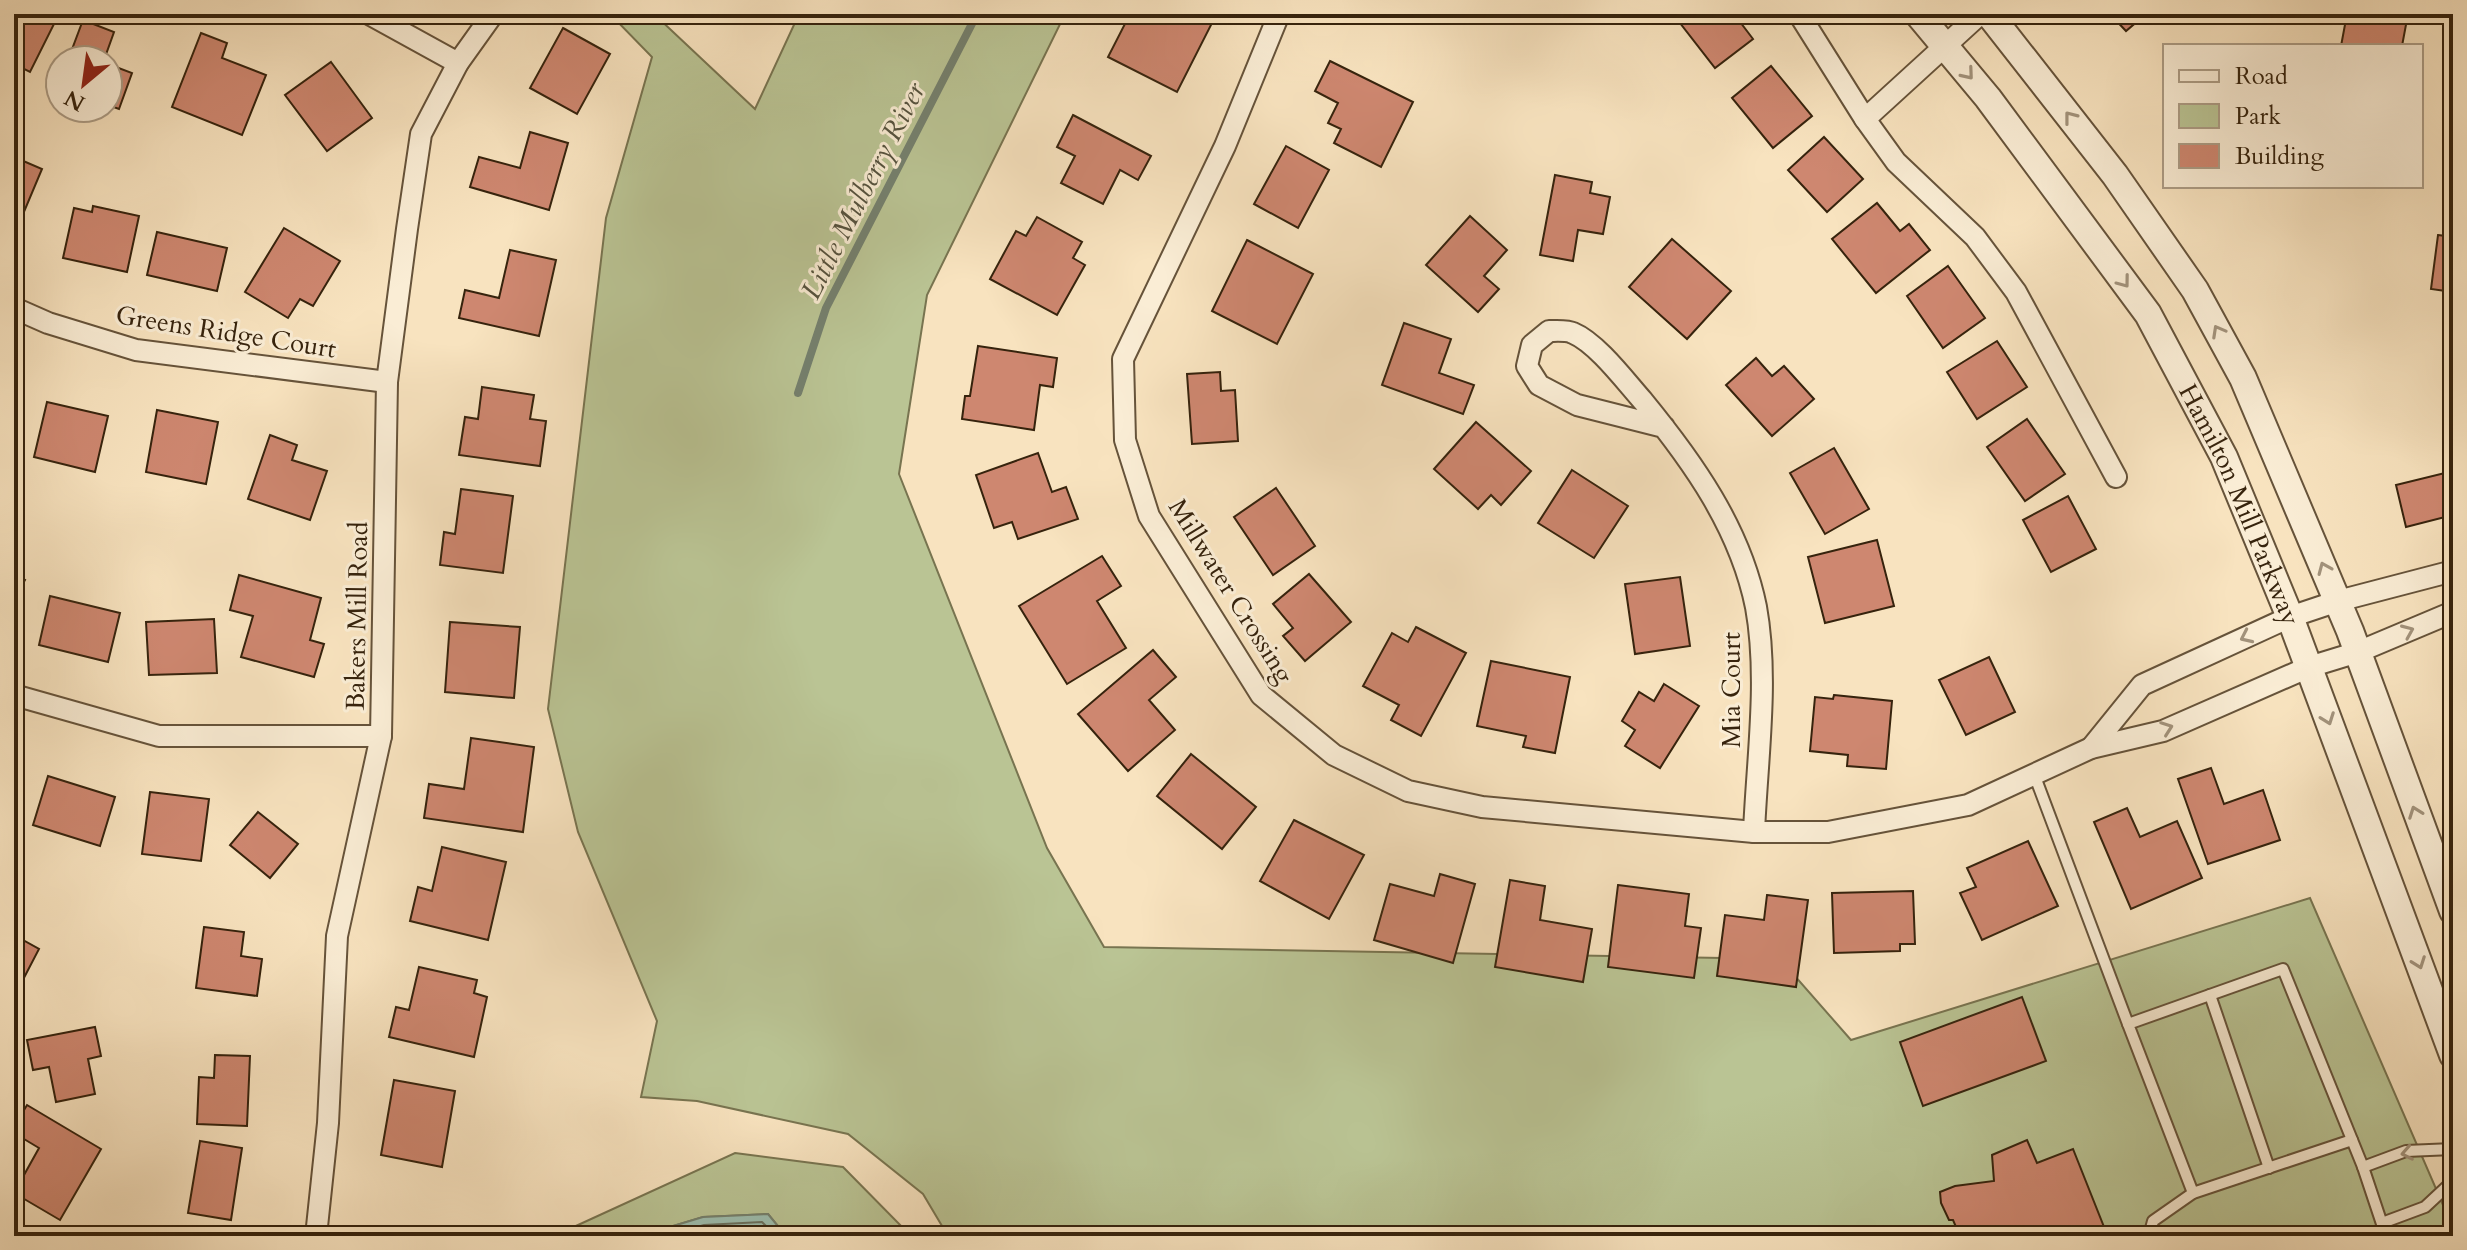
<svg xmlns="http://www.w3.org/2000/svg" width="2467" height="1250" viewBox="0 0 2467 1250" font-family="Cardo,serif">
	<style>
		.green { fill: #bac494; stroke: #787450; stroke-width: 2 }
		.water { fill: #9dbeaf; stroke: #74806e; stroke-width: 2 }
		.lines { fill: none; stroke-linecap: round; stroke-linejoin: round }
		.shore { stroke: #6a705e; stroke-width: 2 }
		.stream { stroke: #74806e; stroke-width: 8 }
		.building { fill: #ce8770; stroke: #36230d; stroke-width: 2 }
		.service-casing { stroke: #66533a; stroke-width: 14 }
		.minor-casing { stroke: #66533a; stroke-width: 24 }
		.tertiary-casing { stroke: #66533a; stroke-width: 30 }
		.service { stroke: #faedd5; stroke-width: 10 }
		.minor { stroke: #faedd5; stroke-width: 20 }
		.tertiary { stroke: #faedd5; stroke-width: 26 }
		.oneway { stroke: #a2927b }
		.labels { text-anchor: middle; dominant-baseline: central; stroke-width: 6; stroke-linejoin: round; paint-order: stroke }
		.street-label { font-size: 26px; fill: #36230d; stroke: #faedd5 }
		.water-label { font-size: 28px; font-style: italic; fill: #55523e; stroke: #faedd5 }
	</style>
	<rect width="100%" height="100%" fill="#f8e3bf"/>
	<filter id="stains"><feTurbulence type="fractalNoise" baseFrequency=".0025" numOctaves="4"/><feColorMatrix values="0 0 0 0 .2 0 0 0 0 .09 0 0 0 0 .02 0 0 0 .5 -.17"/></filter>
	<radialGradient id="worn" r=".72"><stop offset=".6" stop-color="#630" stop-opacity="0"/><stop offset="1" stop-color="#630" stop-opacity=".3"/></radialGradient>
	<g class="green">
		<path d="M610,14H654L755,109L799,14H1065L927,295L899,474L1047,848L1104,947L1780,959L1851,1040L2310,898L2453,1228V1236H948L923,1194L848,1134L697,1101L641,1097L657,1021L578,832L548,709L606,218L652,57Z"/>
		<path d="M735,1153L843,1167L911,1236H786L768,1214L703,1217L640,1236H554Z"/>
	</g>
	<path class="water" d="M768,1214L786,1236H640L703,1217Z"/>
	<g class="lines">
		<path class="shore" d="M667,1236L704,1225L762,1222L776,1236"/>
		<path class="stream" d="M798,393L826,308L977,14"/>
	</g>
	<g class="building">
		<path d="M14,14H49L57,18L30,72L14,64Z"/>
		<path d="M1130,14H1195L1212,23L1177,92L1108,57Z"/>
		<path d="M1673,14H1734L1753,39L1715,68Z"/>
		<path d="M2110,14H2146L2126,31Z"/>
		<path d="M2347,14H2408L2402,46H2341Z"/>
		<path d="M83,20L114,32L104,60H68Z"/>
		<path d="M563,28L610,54L577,114L530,88Z"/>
		<path d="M201,33L227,43L222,58L266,75L242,135L172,107Z"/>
		<path d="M1330,61L1413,102L1381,167L1334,143L1341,129L1328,123L1338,103L1315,91Z"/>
		<path d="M331,62L372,118L327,151L285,95Z"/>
		<path d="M108,64L132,73L119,109L108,105Z"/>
		<path d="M1771,66L1812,116L1773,148L1732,98Z"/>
		<path d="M1073,115L1151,156L1138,180L1120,170L1103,204L1061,183L1075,156L1057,147Z"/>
		<path d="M530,132L568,143L549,210L470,187L479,157L520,168Z"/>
		<path d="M1824,137L1863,179L1827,212L1788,170Z"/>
		<path d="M1286,146L1329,170L1298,228L1254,204Z"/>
		<path d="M14,157L42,169L21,219L14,216Z"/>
		<path d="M1555,175L1592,182L1590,193L1610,197L1603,234L1578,230L1573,261L1540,255Z"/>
		<path d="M1877,203L1900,231L1909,224L1930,250L1876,293L1832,239Z"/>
		<path d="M93,206L139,216L127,272L63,258L74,208L92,212Z"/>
		<path d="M1470,216L1507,250L1484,276L1499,289L1478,312L1426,265Z"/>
		<path d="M1037,217L1082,242L1073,258L1085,265L1057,315L990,279L1016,231L1026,236Z"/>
		<path d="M284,228L340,261L313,306L300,299L288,318L245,292Z"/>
		<path d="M157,232L227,248L217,291L147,275Z"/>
		<path d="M2438,235L2453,237V292L2431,289Z"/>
		<path d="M1672,239L1731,291L1687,339L1629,287Z"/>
		<path d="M1247,240L1313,274L1277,344L1212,311Z"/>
		<path d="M510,250L556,260L539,336L459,318L465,290L499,298Z"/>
		<path d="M1948,266L1985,318L1943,348L1907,296Z"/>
		<path d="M1404,323L1451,339L1439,373L1474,385L1463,414L1382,385Z"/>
		<path d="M1997,341L2027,387L1977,419L1947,372Z"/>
		<path d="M978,346L1057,358L1053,387L1040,385L1034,430L962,419L965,396H970Z"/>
		<path d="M1756,358L1772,376L1784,366L1814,399L1772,436L1726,385Z"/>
		<path d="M1220,372L1221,391L1235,390L1238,441L1192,444L1187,374Z"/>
		<path d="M482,387L534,395L530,419L546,421L540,466L459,455L465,417L478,419Z"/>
		<path d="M14,394L23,398L14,420Z"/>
		<path d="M47,402L108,416L95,472L34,457Z"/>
		<path d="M157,410L218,422L206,484L146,472Z"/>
		<path d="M2027,419L2065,474L2025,501L1987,447Z"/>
		<path d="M1476,422L1531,471L1501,505L1491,495L1478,509L1434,469Z"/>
		<path d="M270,435L297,445L292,460L327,471L310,520L248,499Z"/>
		<path d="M1834,448L1869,509L1825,534L1790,473Z"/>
		<path d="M1038,453L1052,492L1066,487L1078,519L1018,539L1012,522L994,528L976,475Z"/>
		<path d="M1572,470L1628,506L1594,558L1538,523Z"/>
		<path d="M2453,471V515L2406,527L2396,485Z"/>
		<path d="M1276,488L1315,546L1273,575L1234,517Z"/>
		<path d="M461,489L513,496L503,573L440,565L444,532L455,534Z"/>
		<path d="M2068,496L2096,549L2051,572L2023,520Z"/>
		<path d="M1877,540L1894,606L1825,623L1808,557Z"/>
		<path d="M1102,556L1121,586L1097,601L1126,648L1067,684L1019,606Z"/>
		<path d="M14,574L25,580L14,600Z"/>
		<path d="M1309,574L1351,622L1305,661L1283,636L1293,628L1273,604Z"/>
		<path d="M239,575L321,598L310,640L324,644L314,677L241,657L253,616L230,610Z"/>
		<path d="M1680,577L1690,646L1635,654L1625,584Z"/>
		<path d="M50,596L120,613L108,662L39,645Z"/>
		<path d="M214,619L217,673L149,675L146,622Z"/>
		<path d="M450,622L520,627L514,698L445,692Z"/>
		<path d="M1416,627L1466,653L1421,736L1391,720L1399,705L1363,686L1392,633L1408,642Z"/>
		<path d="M1153,650L1176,677L1149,700L1175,730L1128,771L1078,714Z"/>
		<path d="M1989,657L2015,712L1966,735L1939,680Z"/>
		<path d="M1491,661L1570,677L1555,753L1523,747L1526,736L1477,726Z"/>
		<path d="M1664,684L1699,706L1660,768L1625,746L1635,730L1622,721L1639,692L1654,701Z"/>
		<path d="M1834,695L1892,701L1886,769L1847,766L1848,755L1810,751L1815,697L1833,699Z"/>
		<path d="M471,738L534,747L523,832L424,818L429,784L464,789Z"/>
		<path d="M1191,754L1256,807L1222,849L1157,796Z"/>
		<path d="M2211,768L2224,804L2263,790L2280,840L2208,864L2178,779Z"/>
		<path d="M48,776L115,797L100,846L33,825Z"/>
		<path d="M150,792L209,799L201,861L142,854Z"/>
		<path d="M2127,808L2140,837L2177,821L2202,878L2131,909L2094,822Z"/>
		<path d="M258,812L298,844L270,878L230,845Z"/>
		<path d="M1294,820L1364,855L1329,919L1260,881Z"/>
		<path d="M2028,841L2058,906L1982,940L1960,893L1976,887L1967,868Z"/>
		<path d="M442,847L506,862L488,940L410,921L418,887L432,891Z"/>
		<path d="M1440,874L1475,884L1453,963L1374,940L1390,884L1434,896Z"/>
		<path d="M1510,880L1545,886L1540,920L1592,929L1583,982L1495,967Z"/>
		<path d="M1618,885L1689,894L1685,926L1701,928L1694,978L1608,967Z"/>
		<path d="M1913,891L1915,944H1900V951L1834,953L1832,893Z"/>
		<path d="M1767,895L1808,900L1796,987L1717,976L1725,915L1764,920Z"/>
		<path d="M204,927L244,932L241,956L262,959L257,996L196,988Z"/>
		<path d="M14,935L39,949L14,997Z"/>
		<path d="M419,967L477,980L474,993L487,997L474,1057L389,1037L396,1007L409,1010Z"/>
		<path d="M2022,997L2046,1061L1923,1106L1900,1042Z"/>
		<path d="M95,1027L101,1056L88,1059L95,1094L56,1102L49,1067L33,1070L27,1040Z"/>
		<path d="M215,1055L250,1056L247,1126L197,1124L199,1077L214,1078Z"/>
		<path d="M394,1080L455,1091L442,1167L381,1155Z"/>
		<path d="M27,1105L101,1149L60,1220L14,1193L39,1148L14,1133V1127Z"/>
		<path d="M2027,1140L2037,1163L2073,1149L2104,1227L2081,1236H1960L1953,1220H1949L1941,1203L1940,1192L1955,1186L1994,1181L1992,1155Z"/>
		<path d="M200,1141L242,1148L231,1220L188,1213Z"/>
	</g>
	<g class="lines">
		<defs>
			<g id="service">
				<path d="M2034,774L2128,1024"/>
				<path d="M2210,995L2269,1168"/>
				<path d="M2363,1167L2406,1151L2453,1149"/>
				<path d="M2193,1193L2128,1024L2283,969L2363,1167L2386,1236"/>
				<path d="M2382,1223L2425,1207L2453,1181"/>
				<path d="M2149,1236L2153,1221L2193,1193L2352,1140"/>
			</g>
			<g id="minor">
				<path d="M369,14L458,63"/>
				<path d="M1279,14L1225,146L1123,359L1125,440L1149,516L1261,695L1334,755L1408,791L1482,807L1754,832H1828L1968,805L2091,748L2163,731L2309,667L2358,652L2453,612"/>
				<path d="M1799,14L1865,119L1896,162L1975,237L2016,292L2116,477"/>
				<path d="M1865,119L1980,14"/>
				<path d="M14,308L48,323L136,350L387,382"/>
				<path d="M1664,427L1577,405L1539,385L1527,366L1532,345L1549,331C1556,331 1567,330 1573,333C1597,343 1626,382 1643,401C1693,462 1740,528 1756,607C1769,678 1757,760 1754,832"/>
				<path d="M14,695L159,736H381"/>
				<path d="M2091,748L2142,685L2290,617L2338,601L2453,571"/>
				<path d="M316,1236L328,1123L337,936L381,736L387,382L407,229L421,134L458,63L493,14"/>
			</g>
			<g id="tertiary">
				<path id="s1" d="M1918,14L1988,98L2148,314L2224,457L2290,617L2453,1055"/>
				<path d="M1989,14L2115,175L2195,290L2243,378L2350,631L2453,911"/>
			</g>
		</defs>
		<use href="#service" class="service-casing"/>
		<use href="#minor" class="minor-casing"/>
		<use href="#tertiary" class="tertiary-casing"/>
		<use href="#service" class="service"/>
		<use href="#minor" class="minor"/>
		<use href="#tertiary" class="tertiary"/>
	</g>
	<defs><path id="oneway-chevron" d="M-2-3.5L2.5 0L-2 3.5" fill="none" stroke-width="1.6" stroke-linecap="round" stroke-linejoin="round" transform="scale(2)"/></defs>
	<g class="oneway">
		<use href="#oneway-chevron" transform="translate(1968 74) rotate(50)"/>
		<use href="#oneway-chevron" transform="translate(2070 117) rotate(-128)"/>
		<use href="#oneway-chevron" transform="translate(2124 282) rotate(53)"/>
		<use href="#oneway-chevron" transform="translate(2218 331) rotate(-119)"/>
		<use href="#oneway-chevron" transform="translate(2324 568) rotate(-113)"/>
		<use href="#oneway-chevron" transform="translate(2408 631) rotate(-23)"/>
		<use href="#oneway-chevron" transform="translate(2246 637) rotate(155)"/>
		<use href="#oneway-chevron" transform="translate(2328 719) rotate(70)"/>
		<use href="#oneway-chevron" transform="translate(2167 728) rotate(-20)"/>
		<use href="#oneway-chevron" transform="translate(2415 812) rotate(-110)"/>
		<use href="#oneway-chevron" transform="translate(2419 963) rotate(70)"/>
		<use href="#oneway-chevron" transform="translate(2407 1153) rotate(169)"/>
	</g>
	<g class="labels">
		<g class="street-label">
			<text transform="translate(226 332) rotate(9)">Greens Ridge Court</text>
			<text stroke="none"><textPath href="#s1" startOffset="590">Hamilton Mill Parkway</textPath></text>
			<text transform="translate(1231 591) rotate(58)">Millwater Crossing</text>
			<text transform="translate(357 616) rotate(-89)">Bakers Mill Road</text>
			<text transform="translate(1731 690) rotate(-90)">Mia Court</text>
		</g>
		<g class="water-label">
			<text transform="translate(863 191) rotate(-63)">Little Mulberry River</text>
		</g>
	</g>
	<rect width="2467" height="1250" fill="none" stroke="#f8e3bf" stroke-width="48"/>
	<rect x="16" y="16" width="2435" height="1218" fill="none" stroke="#36230d" stroke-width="4"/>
	<rect x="24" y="24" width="2419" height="1202" fill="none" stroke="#36230d" stroke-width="2"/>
	<rect x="2163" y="44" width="260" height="144" fill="#faedd5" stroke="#ac9c85" stroke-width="2"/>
	<rect x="2179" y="70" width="40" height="12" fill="#faedd5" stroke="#ac9c85" stroke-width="2"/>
	<text x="2235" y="84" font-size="24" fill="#36230d">Road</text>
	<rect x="2179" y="104" width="40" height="24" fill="#bac494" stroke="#ac9c85" stroke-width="2"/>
	<text x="2235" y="124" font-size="24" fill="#36230d">Park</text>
	<rect x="2179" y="144" width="40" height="24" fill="#ce8770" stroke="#ac9c85" stroke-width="2"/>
	<text x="2235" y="164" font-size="24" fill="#36230d">Building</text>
	<g transform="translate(84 84) rotate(209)"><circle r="38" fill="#faedd5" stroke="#ac9c85" stroke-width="2"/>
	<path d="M0-6L14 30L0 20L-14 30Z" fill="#8f2418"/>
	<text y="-12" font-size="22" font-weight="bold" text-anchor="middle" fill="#36230d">N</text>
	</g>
	<rect width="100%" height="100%" filter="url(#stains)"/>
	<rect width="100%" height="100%" fill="url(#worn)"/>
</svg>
